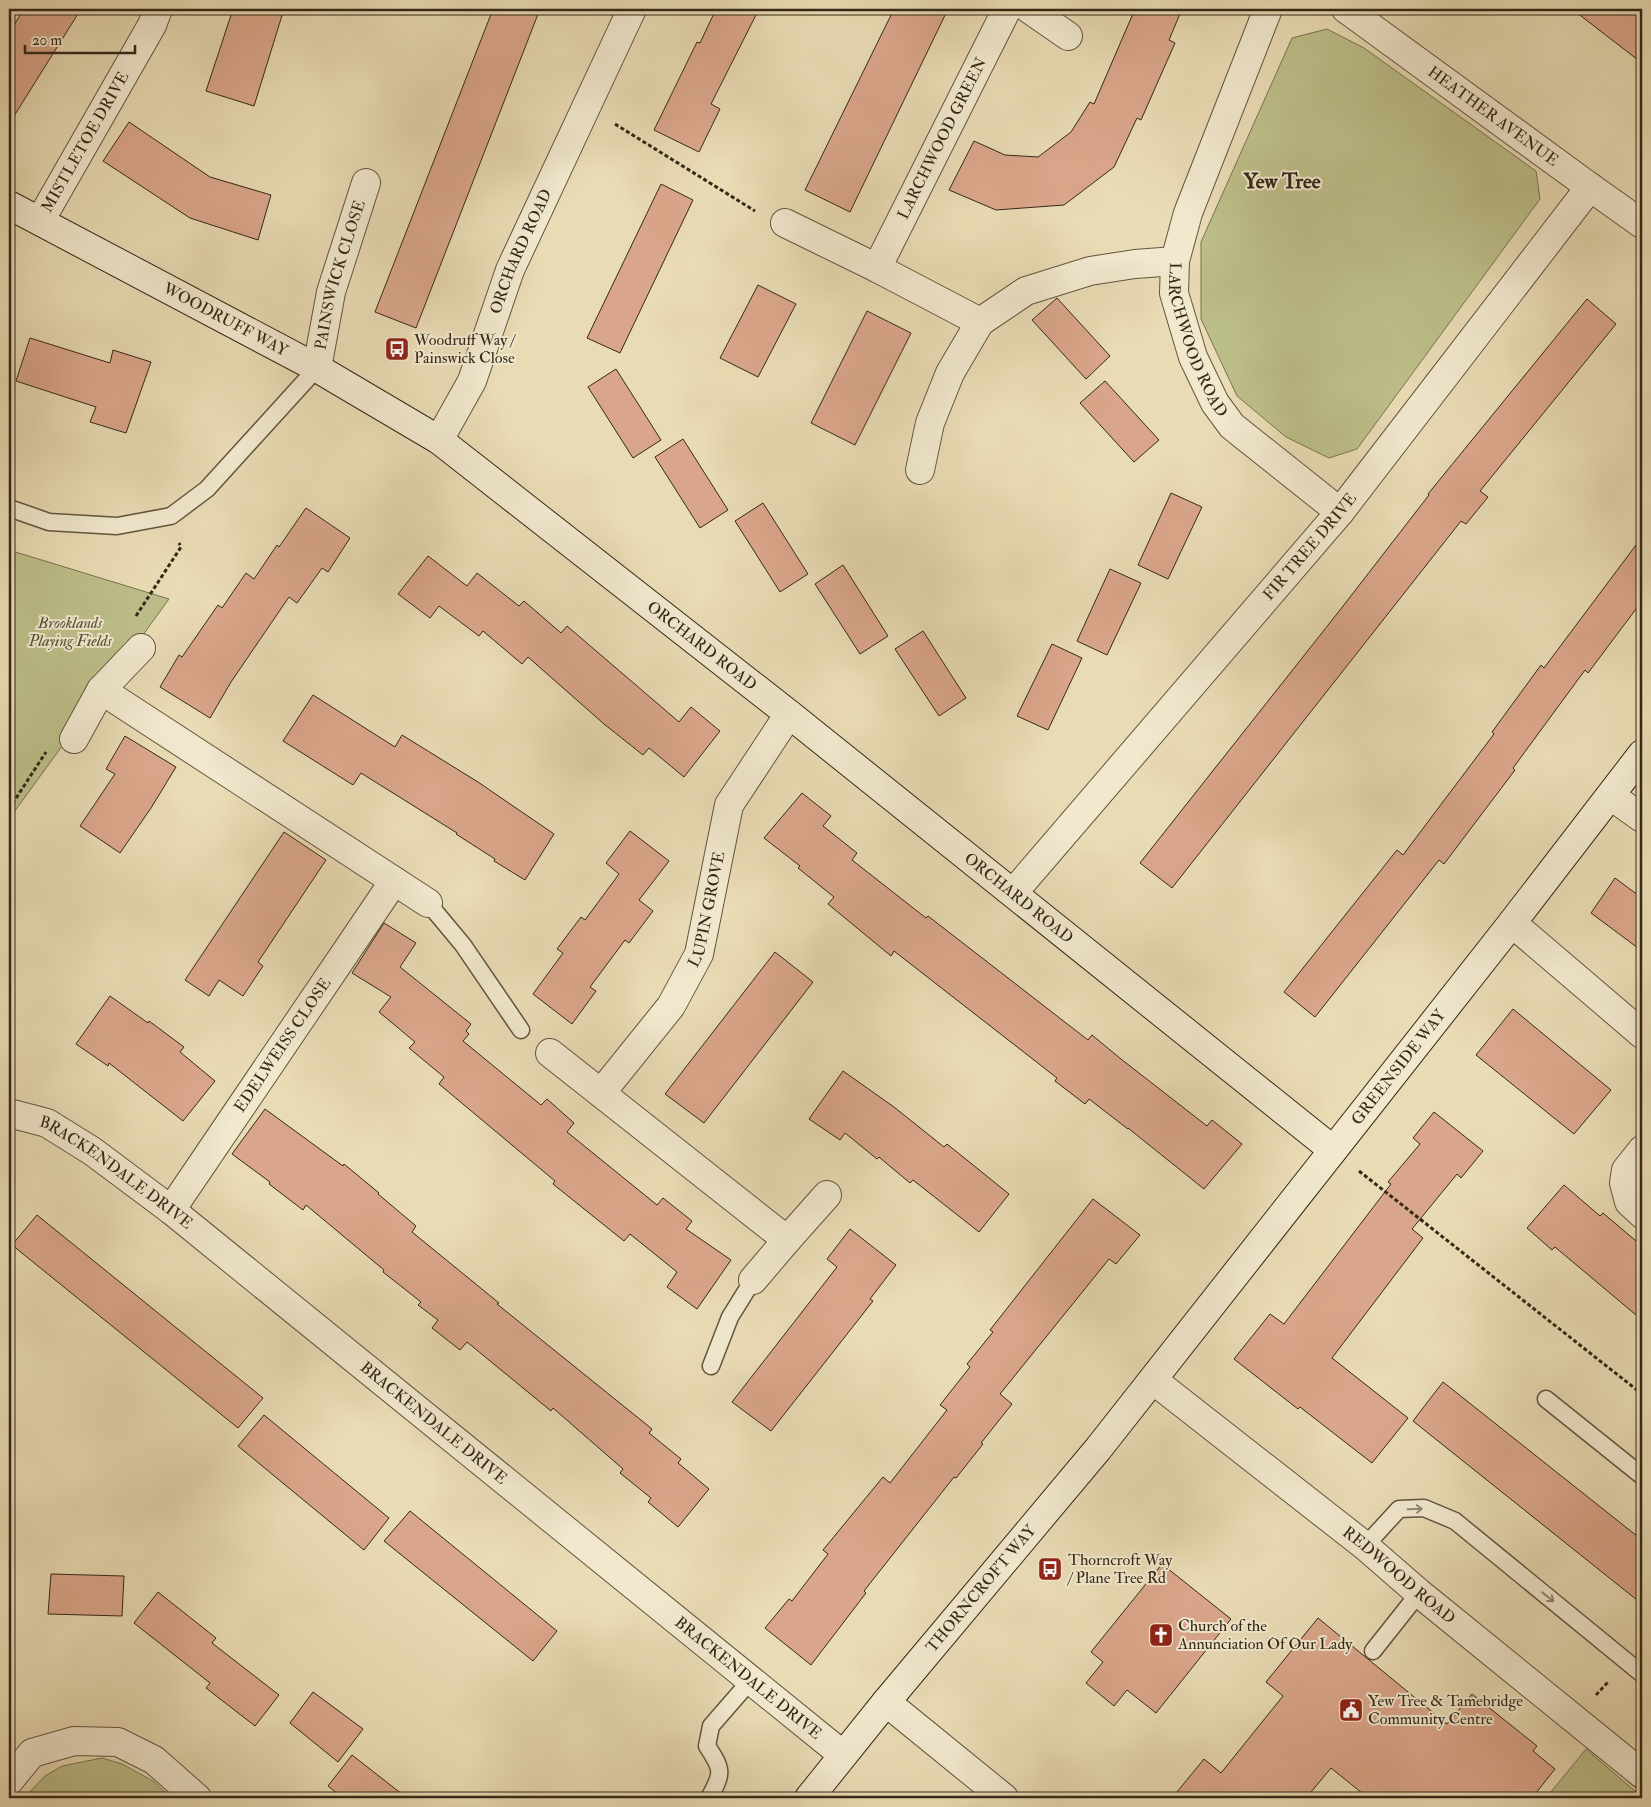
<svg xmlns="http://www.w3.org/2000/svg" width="1651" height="1807" viewBox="0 0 1651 1807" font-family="'IM FELL Double Pica',serif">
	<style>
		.green { fill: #bcbe89; stroke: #787350 }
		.building { fill: #daa68b; stroke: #342818 }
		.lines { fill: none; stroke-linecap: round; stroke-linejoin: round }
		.lane-casing { stroke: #61553f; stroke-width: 19 }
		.street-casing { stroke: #61553f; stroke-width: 30 }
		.secondary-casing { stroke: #342818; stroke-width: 30 }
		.path { stroke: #342818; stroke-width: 3; stroke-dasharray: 4 2.5; stroke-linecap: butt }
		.lane { stroke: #f1e8ce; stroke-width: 16 }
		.street { stroke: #f1e8ce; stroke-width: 28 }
		.secondary { stroke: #f1e8ce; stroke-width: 28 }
		.oneway { stroke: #928873 }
		.labels { text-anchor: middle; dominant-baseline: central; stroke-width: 4; stroke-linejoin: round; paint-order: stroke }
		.street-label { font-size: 16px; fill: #342818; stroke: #f1e8ce }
		.poi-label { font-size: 16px; fill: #342818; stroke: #f1e8ce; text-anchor: start }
		.park-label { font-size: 16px; font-style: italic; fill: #564e34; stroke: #f1e8ce }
		.district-label { font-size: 21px; font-weight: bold; fill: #342818; stroke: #f1e8ce }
	</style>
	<rect width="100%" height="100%" fill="#e9dbb4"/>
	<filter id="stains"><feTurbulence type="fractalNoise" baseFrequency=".004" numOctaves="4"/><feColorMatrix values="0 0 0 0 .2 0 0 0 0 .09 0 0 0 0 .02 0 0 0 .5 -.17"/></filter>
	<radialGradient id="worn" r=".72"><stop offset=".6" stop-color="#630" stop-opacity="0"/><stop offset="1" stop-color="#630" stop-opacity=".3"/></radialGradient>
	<g class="green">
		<path d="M1327,29L1364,48L1536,171L1540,199L1357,449L1329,458L1286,437L1237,396L1201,319V242L1292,38Z"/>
		<path d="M9,550L169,599L9,819Z"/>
		<path d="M1586,1749L1642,1797V1798H1546Z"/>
		<path d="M102,1758L122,1764L153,1781L171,1798H24L45,1776L62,1766Z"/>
	</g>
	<g class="building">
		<path d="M24,9H81L9,124V33Z"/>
		<path d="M233,9H284L254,106L206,91Z"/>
		<path d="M493,9H540L416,328L375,312Z"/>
		<path d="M716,9H759L711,104L720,109L699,152L654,130L697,42L700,43Z"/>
		<path d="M894,9H948L850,212L805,190Z"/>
		<path d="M1135,9H1182L1169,40L1175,43L1141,120L1137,118L1114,167L1064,205L996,210L949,190L974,141L1005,155L1038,157L1071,132L1090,102L1094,104Z"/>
		<path d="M1572,9H1642V63L1603,33Z"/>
		<path d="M129,122L210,177L271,195L258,240L190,218L103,161Z"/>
		<path d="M661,184L693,200L620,353L587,338Z"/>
		<path d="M758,285L796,304L758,377L720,358Z"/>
		<path d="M1057,298L1110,356L1086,379L1032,320Z"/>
		<path d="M1587,299L1616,324L1480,491L1488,497L1466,524L1461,521L1172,888L1140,863L1340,610L1429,495L1428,494Z"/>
		<path d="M867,311L911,333L855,445L811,423Z"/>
		<path d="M30,338L110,363L113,350L151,362L126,433L90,422L96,407L16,381Z"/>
		<path d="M616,369L661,440L633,458L588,387Z"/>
		<path d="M1105,381L1159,440L1134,462L1080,403Z"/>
		<path d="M683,439L728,510L700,528L655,457Z"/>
		<path d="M1171,493L1202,507L1168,579L1138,565Z"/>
		<path d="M763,503L808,574L780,592L735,521Z"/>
		<path d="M306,508L350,538L328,572L322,568L297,603L289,597L231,682L210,718L160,687L179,655L182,657L218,605L222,608L246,573L254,579L277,545L279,547Z"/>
		<path d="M1642,537V601L1588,673L1585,670L1513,768L1515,770L1444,864L1439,860L1315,1017L1284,992L1397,850L1403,855L1494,734L1492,732L1541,665L1544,668Z"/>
		<path d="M428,556L467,586L477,573L519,606L524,601L561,633L567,626L679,722L691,707L720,731L684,777L649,748L643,755L604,724L528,657L522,664L483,631L479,636L439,606L430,618L398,594Z"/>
		<path d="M843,565L888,636L860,654L815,584Z"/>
		<path d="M1110,569L1141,583L1107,655L1077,641Z"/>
		<path d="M923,631L966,698L939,716L895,649Z"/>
		<path d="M1052,644L1082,658L1048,730L1017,716Z"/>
		<path d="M313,695L395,747L402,735L478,782L554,834L525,880L494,861L495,859L456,834L457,833L361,773L353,785L283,741Z"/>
		<path d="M125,736L176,767L151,808L120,853L80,826L115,774L106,769Z"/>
		<path d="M802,793L831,816L823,826L857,853L852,860L926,918L928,916L1088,1040L1092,1035L1121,1059L1207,1126L1212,1120L1242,1144L1204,1189L1128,1128V1129L1089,1099L1085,1104L1055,1081L1057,1078L894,951L891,956L828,904L834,897L798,868L800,866L764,838Z"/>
		<path d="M630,831L669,861L639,900L653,911L629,943L625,940L590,987L596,991L572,1024L533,994L563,953L557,949L581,917L585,920L619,874L606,863Z"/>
		<path d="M284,832L326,860L258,962L263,966L243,996L219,980L209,996L185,980Z"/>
		<path d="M1615,878L1642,898V951L1591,913Z"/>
		<path d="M384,923L416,943L400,967L471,1024L466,1031L469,1034L463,1041L541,1105L547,1099L574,1123L567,1132L657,1205L663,1198L692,1221L686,1229L731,1260L697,1309L667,1287L677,1272L630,1234L624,1241L553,1184L555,1181L439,1084L444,1077L409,1048L415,1042L379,1012L391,997L352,973Z"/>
		<path d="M775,952L813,982L704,1123L665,1094Z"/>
		<path d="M110,996L148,1023L149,1021L184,1047L180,1052L215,1081L183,1121L109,1063L108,1066L76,1044Z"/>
		<path d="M1513,1009L1611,1090L1574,1134L1476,1055Z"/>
		<path d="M843,1071L894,1107L944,1147L947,1144L1009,1194L979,1232L913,1180L910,1183L879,1157L877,1159L845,1133L840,1140L809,1119Z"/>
		<path d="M265,1109L343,1166L344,1164L379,1193L378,1194L416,1226L412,1232L499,1303L497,1304L652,1429L649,1433L681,1459L678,1463L709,1489L678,1527L648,1502L651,1498L620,1473L623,1469L553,1408L551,1411L467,1342L460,1350L432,1328L438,1320L418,1305L421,1302L383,1272L384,1270L306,1205L303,1210L269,1184L270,1182L232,1154Z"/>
		<path d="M1434,1112L1483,1151L1461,1178L1457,1174L1412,1229L1423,1238L1332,1358L1408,1418L1372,1463L1300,1407L1298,1409L1234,1359L1270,1314L1284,1324L1391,1184L1388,1182L1420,1144L1413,1138Z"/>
		<path d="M1564,1185L1600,1216L1603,1213L1642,1246V1320L1555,1247L1552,1250L1527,1228Z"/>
		<path d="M1093,1199L1140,1235L1116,1264L1109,1259L1000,1394L1012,1404L981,1443L983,1444L956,1478L954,1477L864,1591L866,1593L811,1665L765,1628L789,1599L792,1601L828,1554L823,1550L883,1477L890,1483L947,1410L940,1405L970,1367L967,1364L993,1332L990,1330Z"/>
		<path d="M37,1215L263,1398L238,1428L12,1245Z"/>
		<path d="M850,1229L896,1265L870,1299L873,1301L771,1431L732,1402L837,1267L827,1259Z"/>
		<path d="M1443,1382L1642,1540V1604L1413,1421Z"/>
		<path d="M264,1415L389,1518L364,1550L238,1446Z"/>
		<path d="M410,1511L557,1631L533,1661L384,1541Z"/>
		<path d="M1162,1564L1231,1619L1156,1713L1127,1690L1114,1706L1086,1683L1103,1662L1091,1652Z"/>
		<path d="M51,1574L124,1576L122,1616L48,1614Z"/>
		<path d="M158,1592L216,1638L212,1643L279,1695L255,1726L206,1688L210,1683L134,1623Z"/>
		<path d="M1318,1618L1447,1724L1472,1694L1537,1746L1533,1751L1555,1769L1532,1798H1368L1331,1768L1306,1798H1172L1204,1759L1221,1773L1283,1696L1266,1682Z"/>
		<path d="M313,1692L363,1729L338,1762L290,1723Z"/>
		<path d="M352,1755L407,1798H343L328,1786Z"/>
	</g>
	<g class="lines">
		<defs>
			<g id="lane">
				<path d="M9,508L49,522L117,526L171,516L207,489L317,368"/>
				<path d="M428,903L463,945L521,1030"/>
				<path d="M711,1366L730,1317L753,1280"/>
				<path d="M1546,1399L1642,1476"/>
				<path d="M1365,1546L1399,1509L1424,1508L1455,1521L1642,1674"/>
				<path d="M1373,1651L1419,1593"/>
				<path d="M709,1798C723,1773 723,1770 707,1746L711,1726L751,1680"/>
			</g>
			<g id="street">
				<path d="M1029,9L1068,36"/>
				<path id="s1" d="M1268,9L1188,213L1175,261L1174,293L1193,357L1215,403L1232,426L1340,512"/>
				<path id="s2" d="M1346,9L1590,187L1642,224"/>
				<path id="s3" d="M40,221L152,25L158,9"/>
				<path d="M785,223L877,268L980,322"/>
				<path id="s4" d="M877,268L1007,9"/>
				<path id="s5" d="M317,368L331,292L366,183"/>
				<path id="s6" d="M439,440L472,381L510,270L632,9"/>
				<path d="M920,470L930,423L950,373L980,322L1026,291L1090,271L1135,264L1175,261"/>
				<path d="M101,690L428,903"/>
				<path d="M74,739L101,690L141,648"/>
				<path d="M1611,796L1642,818"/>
				<path id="s7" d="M1013,893L1340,512L1590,187"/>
				<path d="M1512,923L1642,1034"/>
				<path d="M550,1053L787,1240"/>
				<path id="s8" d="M601,1093L671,1006L699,954L729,805L789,714"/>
				<path id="s9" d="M9,1113L47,1123L92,1151L171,1210L843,1755"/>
				<path d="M1642,1150L1626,1170L1624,1183L1629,1202L1642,1214"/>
				<path id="s10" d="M171,1210L394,881"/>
				<path d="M753,1280L787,1240L827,1195"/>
				<path id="s11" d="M1153,1380L1365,1546L1419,1593L1642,1774"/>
				<path d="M886,1702L1004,1798"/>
				<path d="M9,1781L32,1753L74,1741L118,1742L154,1760L197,1798"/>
			</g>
			<g id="secondary">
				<path id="s12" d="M9,205L317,368L439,440L789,714L1333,1150"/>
				<path id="s13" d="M809,1798L886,1702L1098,1449L1512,923L1642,754"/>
			</g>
		</defs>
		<use href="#lane" class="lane-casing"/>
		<use href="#street" class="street-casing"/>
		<use href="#secondary" class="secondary-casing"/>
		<g class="path">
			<path d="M615,124L755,211"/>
			<path d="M136,616L181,547L179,543"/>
			<path d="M9,809L46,752"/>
			<path d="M1359,1171L1642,1394"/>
			<path d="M1596,1695L1609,1681"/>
		</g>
		<use href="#lane" class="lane"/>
		<use href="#street" class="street"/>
		<use href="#secondary" class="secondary"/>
	</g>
	<defs><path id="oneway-shaft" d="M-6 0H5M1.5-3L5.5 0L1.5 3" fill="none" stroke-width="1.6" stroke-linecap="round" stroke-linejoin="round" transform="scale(1.25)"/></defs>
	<g class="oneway">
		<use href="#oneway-shaft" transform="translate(1415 1509) rotate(-2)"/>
		<use href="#oneway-shaft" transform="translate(1548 1597) rotate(39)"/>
	</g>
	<defs>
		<symbol id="bus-square" viewBox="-11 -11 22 22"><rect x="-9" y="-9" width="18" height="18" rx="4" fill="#8f2418" stroke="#f1e8ce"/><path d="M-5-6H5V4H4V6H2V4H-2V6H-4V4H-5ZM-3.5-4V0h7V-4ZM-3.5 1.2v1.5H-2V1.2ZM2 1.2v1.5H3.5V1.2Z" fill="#fff"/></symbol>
		<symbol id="church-square" viewBox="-11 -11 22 22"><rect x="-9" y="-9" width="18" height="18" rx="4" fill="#8f2418" stroke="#f1e8ce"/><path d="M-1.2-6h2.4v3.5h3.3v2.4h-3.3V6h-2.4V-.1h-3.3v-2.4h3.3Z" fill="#fff"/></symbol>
		<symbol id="civic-square" viewBox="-11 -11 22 22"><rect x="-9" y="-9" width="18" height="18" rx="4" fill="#8f2418" stroke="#f1e8ce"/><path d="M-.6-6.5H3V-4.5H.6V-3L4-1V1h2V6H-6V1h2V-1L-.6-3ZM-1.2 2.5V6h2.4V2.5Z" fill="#fff"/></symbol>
	</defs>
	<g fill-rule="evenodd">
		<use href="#bus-square" x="383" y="335" width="28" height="28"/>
		<use href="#bus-square" x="1036" y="1555" width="28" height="28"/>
		<use href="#church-square" x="1147" y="1621" width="28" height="28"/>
		<use href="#civic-square" x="1337" y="1696" width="28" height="28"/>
	</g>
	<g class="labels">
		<g class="street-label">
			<text stroke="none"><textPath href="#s2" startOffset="182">HEATHER AVENUE</textPath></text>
			<text stroke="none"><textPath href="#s4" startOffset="145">LARCHWOOD GREEN</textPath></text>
			<text stroke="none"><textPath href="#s3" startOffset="91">MISTLETOE DRIVE</textPath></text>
			<text stroke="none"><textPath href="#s6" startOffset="206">ORCHARD ROAD</textPath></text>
			<text stroke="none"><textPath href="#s5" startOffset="96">PAINSWICK CLOSE</textPath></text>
			<text stroke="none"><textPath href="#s12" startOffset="245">WOODRUFF WAY</textPath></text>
			<text stroke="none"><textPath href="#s1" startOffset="352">LARCHWOOD ROAD</textPath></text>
			<text stroke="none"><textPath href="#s7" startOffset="456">FIR TREE DRIVE</textPath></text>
			<text stroke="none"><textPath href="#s12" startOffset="824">ORCHARD ROAD</textPath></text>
			<text stroke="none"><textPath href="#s12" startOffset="1229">ORCHARD ROAD</textPath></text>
			<text stroke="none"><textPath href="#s8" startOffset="216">LUPIN GROVE</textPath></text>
			<text stroke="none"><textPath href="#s10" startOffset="199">EDELWEISS CLOSE</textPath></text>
			<text stroke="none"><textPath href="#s13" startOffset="939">GREENSIDE WAY</textPath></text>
			<text stroke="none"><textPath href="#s9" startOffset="124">BRACKENDALE DRIVE</textPath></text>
			<text stroke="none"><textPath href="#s9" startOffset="529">BRACKENDALE DRIVE</textPath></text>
			<text stroke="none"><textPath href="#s11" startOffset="314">REDWOOD ROAD</textPath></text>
			<text stroke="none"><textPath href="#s13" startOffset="271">THORNCROFT WAY</textPath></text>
			<text stroke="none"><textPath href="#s9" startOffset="934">BRACKENDALE DRIVE</textPath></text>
		</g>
		<g class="poi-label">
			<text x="414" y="340">Woodruff Way /<tspan x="414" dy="18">Painswick Close</tspan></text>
			<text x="1068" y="1560">Thorncroft Way<tspan x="1068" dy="18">/ Plane Tree Rd</tspan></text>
			<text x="1178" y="1626">Church of the<tspan x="1178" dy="18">Annunciation Of Our Lady</tspan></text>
			<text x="1368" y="1701">Yew Tree &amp; Tamebridge<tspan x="1368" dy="18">Community Centre</tspan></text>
		</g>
		<g class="park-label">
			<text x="70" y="623">Brooklands<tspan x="70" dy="18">Playing Fields</tspan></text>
		</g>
		<g class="district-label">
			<text x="1282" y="181">Yew Tree</text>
		</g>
	</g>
	<rect width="1651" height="1807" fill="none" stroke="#e9dbb4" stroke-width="30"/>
	<rect x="10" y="10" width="1631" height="1787" fill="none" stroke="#342818" stroke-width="2.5"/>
	<rect x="15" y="15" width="1621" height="1777" fill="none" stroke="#342818"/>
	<path d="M25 45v8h110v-8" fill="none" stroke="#342818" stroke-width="2.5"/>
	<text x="32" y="45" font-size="15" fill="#342818" stroke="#f1e8ce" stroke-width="4" paint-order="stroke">20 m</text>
	<rect width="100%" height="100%" filter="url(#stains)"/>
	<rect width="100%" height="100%" fill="url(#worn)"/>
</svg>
